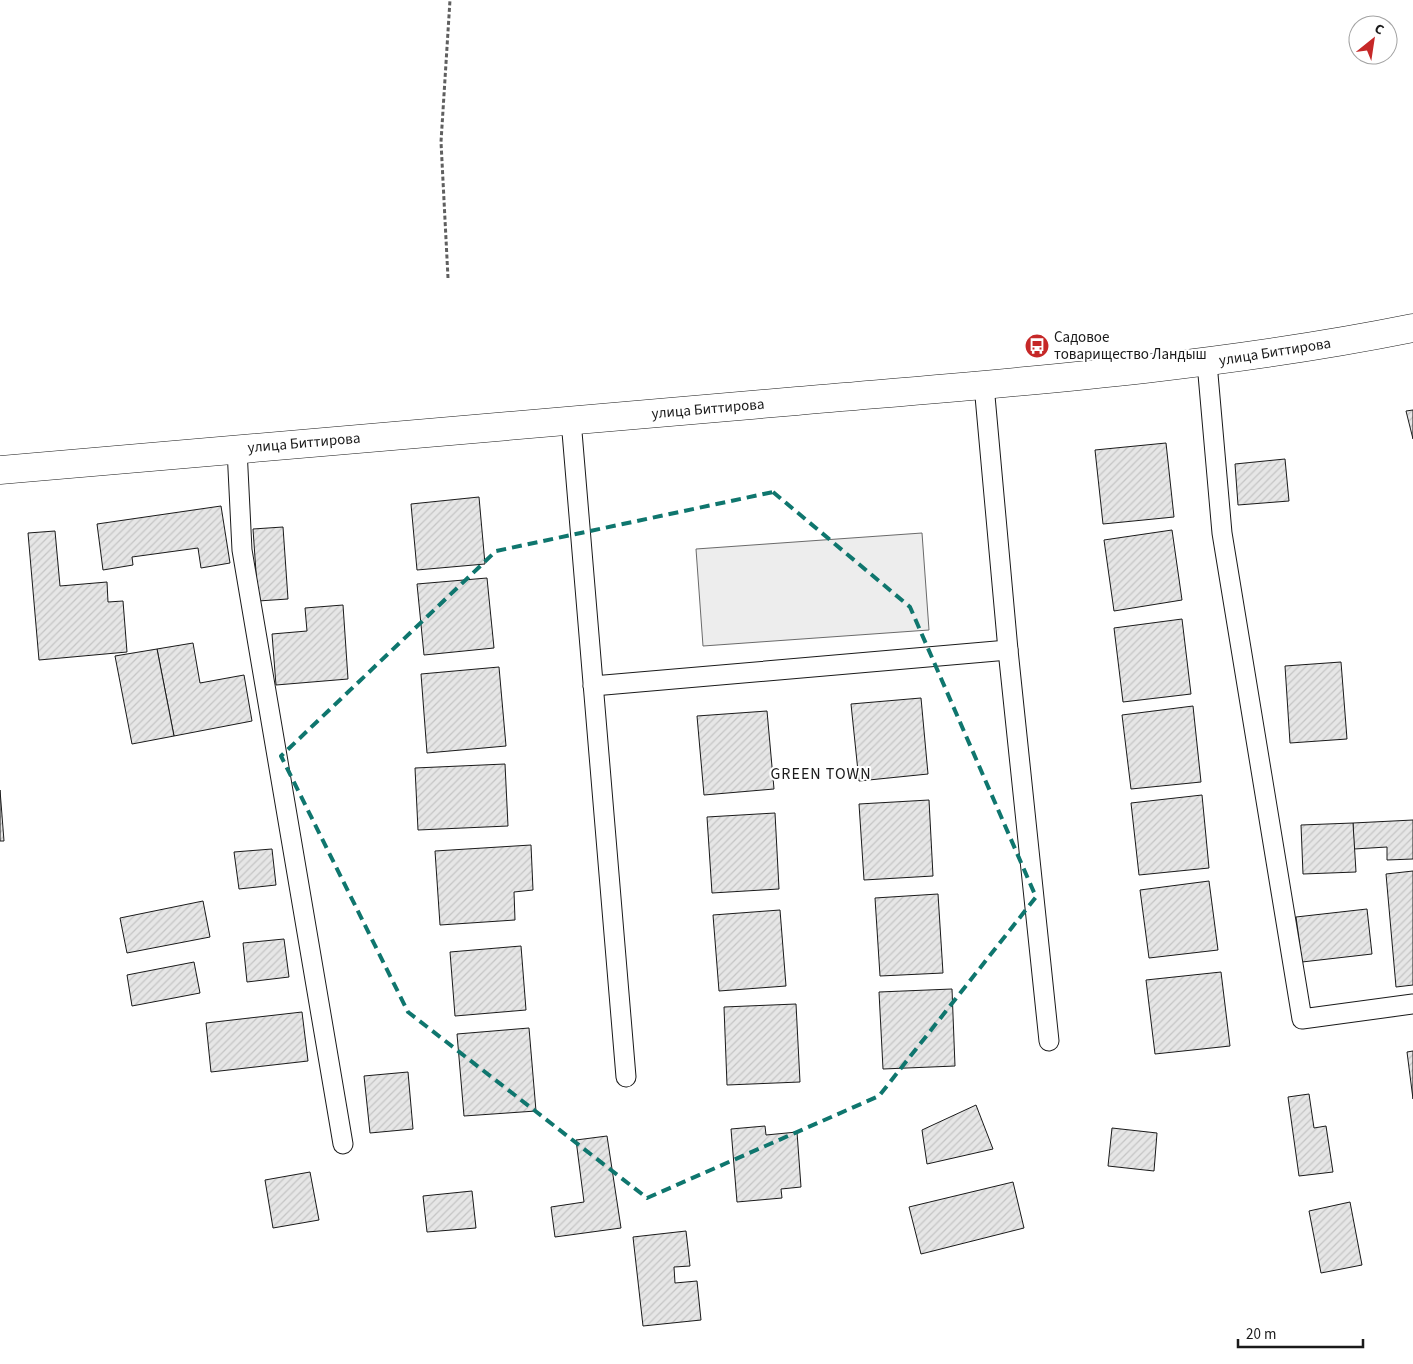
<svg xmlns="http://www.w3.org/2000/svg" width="1413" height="1364" viewBox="0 0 1413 1364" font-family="'Source Sans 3',sans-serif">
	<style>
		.built { fill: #ededed; stroke: #6a6a6a }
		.building { fill: url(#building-hatch); stroke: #1a1a1a }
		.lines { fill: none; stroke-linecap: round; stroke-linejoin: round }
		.lane-casing { stroke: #1a1a1a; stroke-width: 21 }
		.secondary-casing { stroke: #1a1a1a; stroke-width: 29 }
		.path { stroke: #5f5f5f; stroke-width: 3; stroke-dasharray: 4 2.5; stroke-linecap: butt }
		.lane { stroke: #fff; stroke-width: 19 }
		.secondary { stroke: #fff; stroke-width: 28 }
		.marked { fill: none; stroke: #0f766e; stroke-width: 4; stroke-dasharray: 10 6; stroke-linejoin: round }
		.labels { text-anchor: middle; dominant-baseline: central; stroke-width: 4; stroke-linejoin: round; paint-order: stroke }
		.poi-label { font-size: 15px; fill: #1a1a1a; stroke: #fff; text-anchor: start }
		.street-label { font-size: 15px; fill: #1a1a1a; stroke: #fff }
		.neighbourhood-label { font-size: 16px; letter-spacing: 1px; fill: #1a1a1a; stroke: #fff }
	</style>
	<defs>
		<pattern id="building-hatch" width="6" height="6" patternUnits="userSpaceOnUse" patternTransform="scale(1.25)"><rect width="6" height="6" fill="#e6e6e6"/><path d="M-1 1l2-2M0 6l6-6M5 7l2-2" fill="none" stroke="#c5c5c5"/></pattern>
	</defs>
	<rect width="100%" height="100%" fill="#fff"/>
	<path class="built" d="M922,533L929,630L703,646L696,549Z"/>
	<g class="building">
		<path d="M1413,410V439L1406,411Z"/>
		<path d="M1166,443L1174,517L1103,524L1095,450Z"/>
		<path d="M1285,459L1289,501L1238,505L1235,464Z"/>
		<path d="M479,497L485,564L417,570L411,504Z"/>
		<path d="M221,506L230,563L201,568L198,548L132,557L133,565L103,570L97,524Z"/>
		<path d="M283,527L288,599L258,601L253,529Z"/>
		<path d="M1172,530L1182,600L1114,611L1104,540Z"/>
		<path d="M55,531L60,586L107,582L108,602L123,601L127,652L39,660L28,533Z"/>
		<path d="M487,578L494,648L424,655L417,584Z"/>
		<path d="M343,605L348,679L276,685L272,634L307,631L305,608Z"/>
		<path d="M1182,619L1191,694L1123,702L1114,628Z"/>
		<path d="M193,643L200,683L244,675L252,721L174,736L157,649Z"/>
		<path d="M157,649L174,736L132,744L115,656Z"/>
		<path d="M1341,662L1347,739L1290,743L1285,666Z"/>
		<path d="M499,667L506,746L427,753L421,674Z"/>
		<path d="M921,698L928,774L859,781L851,704Z"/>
		<path d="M1193,706L1201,782L1131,789L1122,715Z"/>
		<path d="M767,711L774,789L704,795L697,716Z"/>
		<path d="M505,764L508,826L418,830L415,768Z"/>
		<path d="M0,790L4,841H0Z"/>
		<path d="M1202,795L1209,868L1139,875L1131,803Z"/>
		<path d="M929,800L933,876L864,880L859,804Z"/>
		<path d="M775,813L779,889L712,893L707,817Z"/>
		<path d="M1413,820V859L1387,860V847L1354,849L1353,823Z"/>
		<path d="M1353,823L1356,872L1303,874L1301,825Z"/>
		<path d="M531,845L533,890L514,892L515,920L440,925L435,851Z"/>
		<path d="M272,849L276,885L239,889L234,852Z"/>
		<path d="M1413,871V985L1396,987L1386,874Z"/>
		<path d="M1209,881L1218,950L1149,958L1140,890Z"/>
		<path d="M938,894L943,973L880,976L875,898Z"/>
		<path d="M203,901L210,937L127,953L120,918Z"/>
		<path d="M1367,909L1372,954L1302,962L1296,917Z"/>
		<path d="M780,910L786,986L719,991L713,915Z"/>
		<path d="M284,939L289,977L247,982L243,943Z"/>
		<path d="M521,946L526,1010L455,1016L450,952Z"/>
		<path d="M194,962L200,993L132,1006L127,975Z"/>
		<path d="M1221,972L1230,1046L1155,1054L1146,980Z"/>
		<path d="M952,989L955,1066L883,1069L879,992Z"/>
		<path d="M796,1004L800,1082L727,1085L724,1007Z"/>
		<path d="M302,1012L308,1061L211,1072L206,1023Z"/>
		<path d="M529,1028L536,1111L464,1116L457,1034Z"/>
		<path d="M1413,1051V1099L1407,1052Z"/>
		<path d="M408,1072L413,1129L370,1133L364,1076Z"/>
		<path d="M1309,1094L1314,1128L1326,1126L1333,1172L1299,1176L1288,1097Z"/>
		<path d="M976,1105L993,1149L927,1164L922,1130Z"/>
		<path d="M765,1126L766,1135L797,1132L801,1187L781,1189L782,1198L737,1202L731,1129Z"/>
		<path d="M1112,1128L1157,1133L1154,1171L1108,1166Z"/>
		<path d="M607,1136L621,1228L555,1237L551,1207L584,1202L576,1140Z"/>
		<path d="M310,1172L319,1220L273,1228L265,1180Z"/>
		<path d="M1013,1182L1024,1228L921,1254L909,1207Z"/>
		<path d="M472,1191L476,1228L427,1232L423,1196Z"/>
		<path d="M1350,1202L1362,1265L1321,1273L1309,1211Z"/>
		<path d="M686,1231L690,1266L674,1267L675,1283L697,1281L701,1320L643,1326L633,1237Z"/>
	</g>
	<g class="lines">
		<defs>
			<g id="lane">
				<path d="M1207,363L1222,533L1302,1019L1413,1004"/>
				<path d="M984,385L1008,650L1049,1041"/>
				<path d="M571,420L626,1077"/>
				<path d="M237,449L242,550L343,1144"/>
				<path d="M593,686L1008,650"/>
			</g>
			<path id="secondary" d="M0,470C265,447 531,424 797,401C1003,383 1210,369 1413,328"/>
		</defs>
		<use href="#lane" class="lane-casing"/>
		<use href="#secondary" class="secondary-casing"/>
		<path class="path" d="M448,278L441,142L450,0"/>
		<use href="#lane" class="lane"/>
		<use href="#secondary" class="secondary"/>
	</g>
	<path class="marked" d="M773,492L910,607L1036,897L879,1096L647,1198L408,1012L281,756L496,551Z"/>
	<defs>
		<symbol id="bus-disc" viewBox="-11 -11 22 22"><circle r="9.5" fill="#c62828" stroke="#fff"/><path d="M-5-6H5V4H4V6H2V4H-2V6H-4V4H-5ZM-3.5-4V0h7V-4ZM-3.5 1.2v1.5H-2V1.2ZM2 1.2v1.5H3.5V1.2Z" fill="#fff"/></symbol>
	</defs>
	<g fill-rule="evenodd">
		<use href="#bus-disc" x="1023" y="332" width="28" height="28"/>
	</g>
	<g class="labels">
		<g class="poi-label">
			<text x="1054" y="337">Садовое<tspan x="1054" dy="17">товарищество Ландыш</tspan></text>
		</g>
		<g class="street-label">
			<text transform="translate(1275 352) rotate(-9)">улица Биттирова</text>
			<text transform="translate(708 409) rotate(-5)">улица Биттирова</text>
			<text transform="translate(304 443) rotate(-5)">улица Биттирова</text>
		</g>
		<g class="neighbourhood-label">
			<text x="821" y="774">GREEN TOWN</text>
		</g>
	</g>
	<g transform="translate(1373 40) rotate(30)"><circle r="24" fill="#ffffff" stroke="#a3a3a3"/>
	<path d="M0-4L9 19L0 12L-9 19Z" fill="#c62828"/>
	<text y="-8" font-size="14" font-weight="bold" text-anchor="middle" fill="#1a1a1a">С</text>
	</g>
	<path d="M1238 1339v8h125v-8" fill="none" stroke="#1a1a1a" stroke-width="2.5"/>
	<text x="1246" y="1339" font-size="15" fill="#1a1a1a" stroke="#ffffff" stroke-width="4" paint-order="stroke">20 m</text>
</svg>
